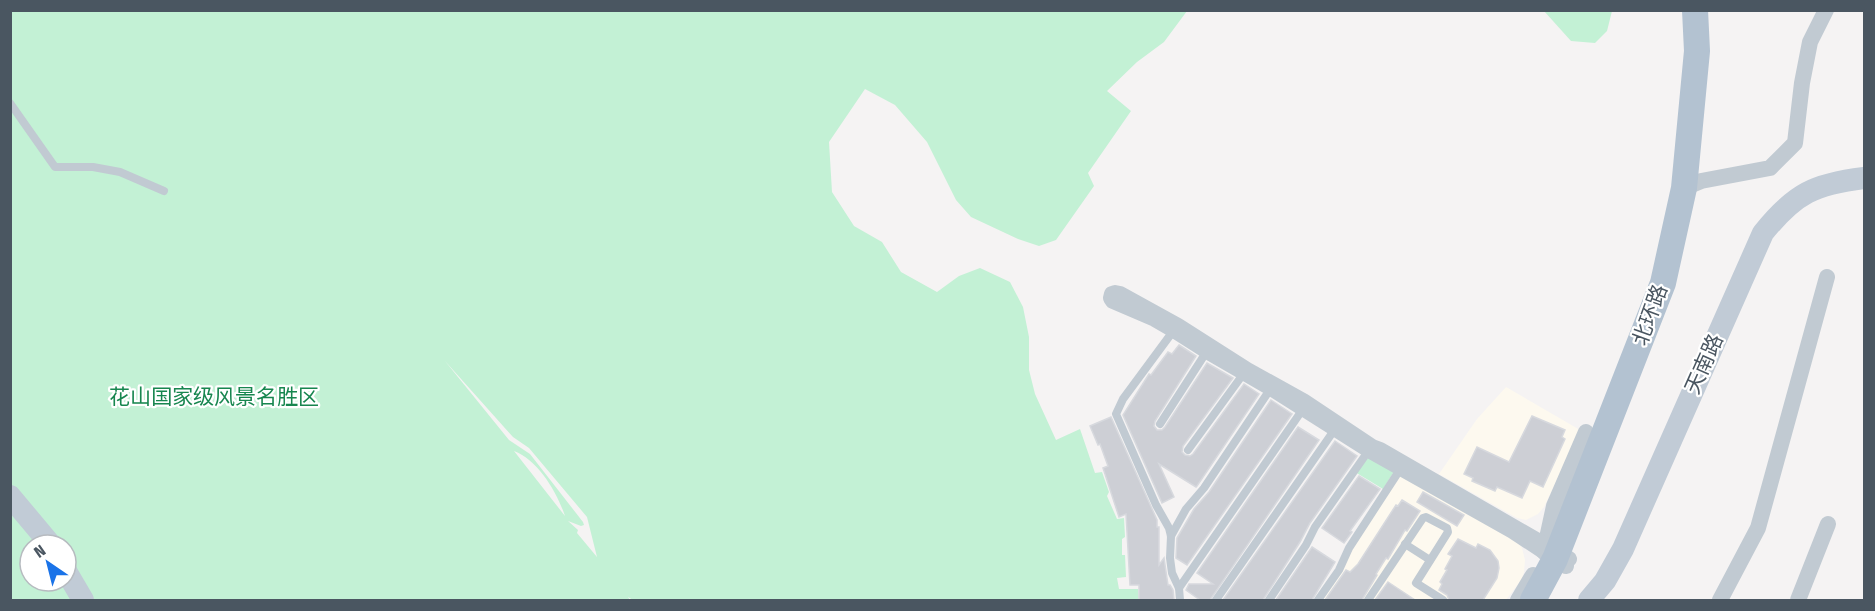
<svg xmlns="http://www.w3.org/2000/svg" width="1875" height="611" viewBox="0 0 1875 611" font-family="'Fira Sans Condensed','Noto Sans SC',sans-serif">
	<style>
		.commercial { fill: #fdf9ef }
		.green { fill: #c3f1d5; fill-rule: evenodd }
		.building { fill: #cdcfd5; stroke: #d7d9de; stroke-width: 1.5 }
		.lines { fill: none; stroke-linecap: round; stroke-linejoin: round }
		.lane { stroke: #c1cad2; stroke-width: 8 }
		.street { stroke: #c1cad2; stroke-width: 16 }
		.secondary { stroke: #c1cbd6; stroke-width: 22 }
		.primary { stroke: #b3c2d1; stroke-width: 26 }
		.labels { text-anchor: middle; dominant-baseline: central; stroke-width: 4.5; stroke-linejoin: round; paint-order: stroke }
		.street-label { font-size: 21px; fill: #4a5661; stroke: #fff }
		.park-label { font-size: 21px; fill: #17864f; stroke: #fff }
	</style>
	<rect width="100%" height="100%" fill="#f5f3f3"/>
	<g class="commercial">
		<path d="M1506,387L1580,430L1544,507L1538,514L1526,520L1517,518L1439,474L1477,419Z"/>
		<path d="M1401,475L1518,543L1522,548L1525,560L1524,572L1522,579L1506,600H1323L1343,571L1347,558Z"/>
	</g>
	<g class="green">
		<path d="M10,11H1187L1164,42L1137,62L1107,91L1131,111L1088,173L1094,186L1056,240L1039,246L1018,239L971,217L956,200L927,142L895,105L865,89L829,142L832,192L854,226L882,242L901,272L937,292L959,276L980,268L1010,282L1023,307L1029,337V370L1035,394L1056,440L1080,429L1095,473L1102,472L1109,492L1107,496L1117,519L1124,518L1125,537L1122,539V555H1125L1126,577L1117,578L1119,589H1138L1139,600H633L628,597L630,600H11ZM445,361L513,437L529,448L587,517L597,557L577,533L578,530L568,521L581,526L584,525L583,522L530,454L509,440ZM514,451C538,460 557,492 565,516ZM30,545H66V581H30Z"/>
		<path d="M1544,11H1612L1607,31L1595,43L1571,41Z"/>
		<path d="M1370,456L1395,470L1383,489L1355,472Z"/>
	</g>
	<g class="building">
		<path d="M1179,345L1196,356L1155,421L1154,426L1157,430H1162L1165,427L1207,363L1233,378L1183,446L1182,452L1185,455L1190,456L1193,454L1244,384L1259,394L1197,486L1196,487L1159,464L1174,497L1162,503L1123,415L1149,374L1151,375L1168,352L1172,354Z"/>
		<path d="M1271,400L1292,414L1187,565L1176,558L1177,538L1194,509L1209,492Z"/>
		<path d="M1532,416L1565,430L1562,437L1565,439L1543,487L1530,481L1522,498L1497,487L1495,491L1472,481L1473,478L1464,474L1477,447L1509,462Z"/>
		<path d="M1111,417L1157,520V527H1159V565L1164,558L1168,585H1170L1173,590L1174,600H1139V585H1130L1126,514L1119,517L1103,468L1108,466L1100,444L1098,445L1090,426Z"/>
		<path d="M1298,427L1319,440L1210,600H1200L1186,590L1189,584H1213L1197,573Z"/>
		<path d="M1335,441L1357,456L1310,523L1300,542L1263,600H1223Z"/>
		<path d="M1359,476L1380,489L1350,531L1352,532L1344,543L1322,528Z"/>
		<path d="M1423,492L1464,515L1457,526L1417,502Z"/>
		<path d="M1402,500L1420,511L1407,531L1405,530L1388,559L1386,558L1376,574L1377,575L1362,600H1325L1346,570L1350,572L1358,564L1396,505L1398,506Z"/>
		<path d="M1458,539L1476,548L1478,544L1490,550L1498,561L1499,568L1497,578L1483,600H1449L1447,595L1439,590L1442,584L1440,582L1447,570L1445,569L1452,556L1448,554Z"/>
		<path d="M1312,547L1335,562L1312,600H1276Z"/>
		<path d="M1388,582L1415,600H1375Z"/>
	</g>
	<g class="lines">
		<g class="lane">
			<path d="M10,103L55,167H93L120,172L164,191"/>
			<path d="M1174,330L1123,399L1116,414L1156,505L1169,528L1171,536L1170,558L1172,573L1179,588L1180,600"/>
			<path d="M1160,424L1207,351"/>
			<path d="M1188,450L1244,373"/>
			<path d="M1171,536L1186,509L1204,488L1271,388"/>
			<path d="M1405,544L1430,560"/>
			<path d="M1179,588L1303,409"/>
			<path d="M1216,600L1335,429"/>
			<path d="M1269,600L1306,545L1315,527L1369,450"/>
			<path d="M1318,600L1339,570L1349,548L1401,468"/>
			<path d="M1368,600L1423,518L1426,517L1447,528L1448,532L1416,583L1443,600"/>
		</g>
		<g class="street">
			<path d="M1684,188L1701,181L1770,168L1795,143L1802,83L1810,42L1826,10"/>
			<path d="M1544,552L1554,506L1586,432"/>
			<path d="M1566,566L1513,531L1369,450L1271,388L1207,351L1174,330L1155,319L1113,301L1111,298L1112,294L1115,293L1120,294L1178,326L1247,370L1303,401L1372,447L1380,450L1569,559"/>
			<path d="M1518,600L1533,575"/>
			<path d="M1720,600L1758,528L1827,277"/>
			<path d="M1798,600L1828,524"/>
		</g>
		<g class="secondary">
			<path d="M10,496L51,545"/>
			<path d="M66,571L83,600"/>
			<path d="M1589,600L1605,581L1623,549L1763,233C1795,193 1815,184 1864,178"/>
		</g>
		<path class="primary" d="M1533,600L1555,559L1663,283L1684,188L1697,51L1695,10"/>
	</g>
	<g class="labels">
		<g class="street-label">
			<text transform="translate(1650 315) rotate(-70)">北环路</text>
			<text transform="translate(1704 364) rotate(-66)">天南路</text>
		</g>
		<g class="park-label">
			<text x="214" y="397">花山国家级风景名胜区</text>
		</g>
	</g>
	<rect width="1875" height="611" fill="none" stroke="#4a5661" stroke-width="24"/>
	<g transform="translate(48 563) rotate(325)"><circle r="28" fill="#ffffff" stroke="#b7bbc0" stroke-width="1.5"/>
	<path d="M0-4.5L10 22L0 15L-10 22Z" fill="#1a73e8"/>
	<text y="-9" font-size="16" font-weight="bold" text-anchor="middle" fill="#4a5661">N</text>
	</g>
</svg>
